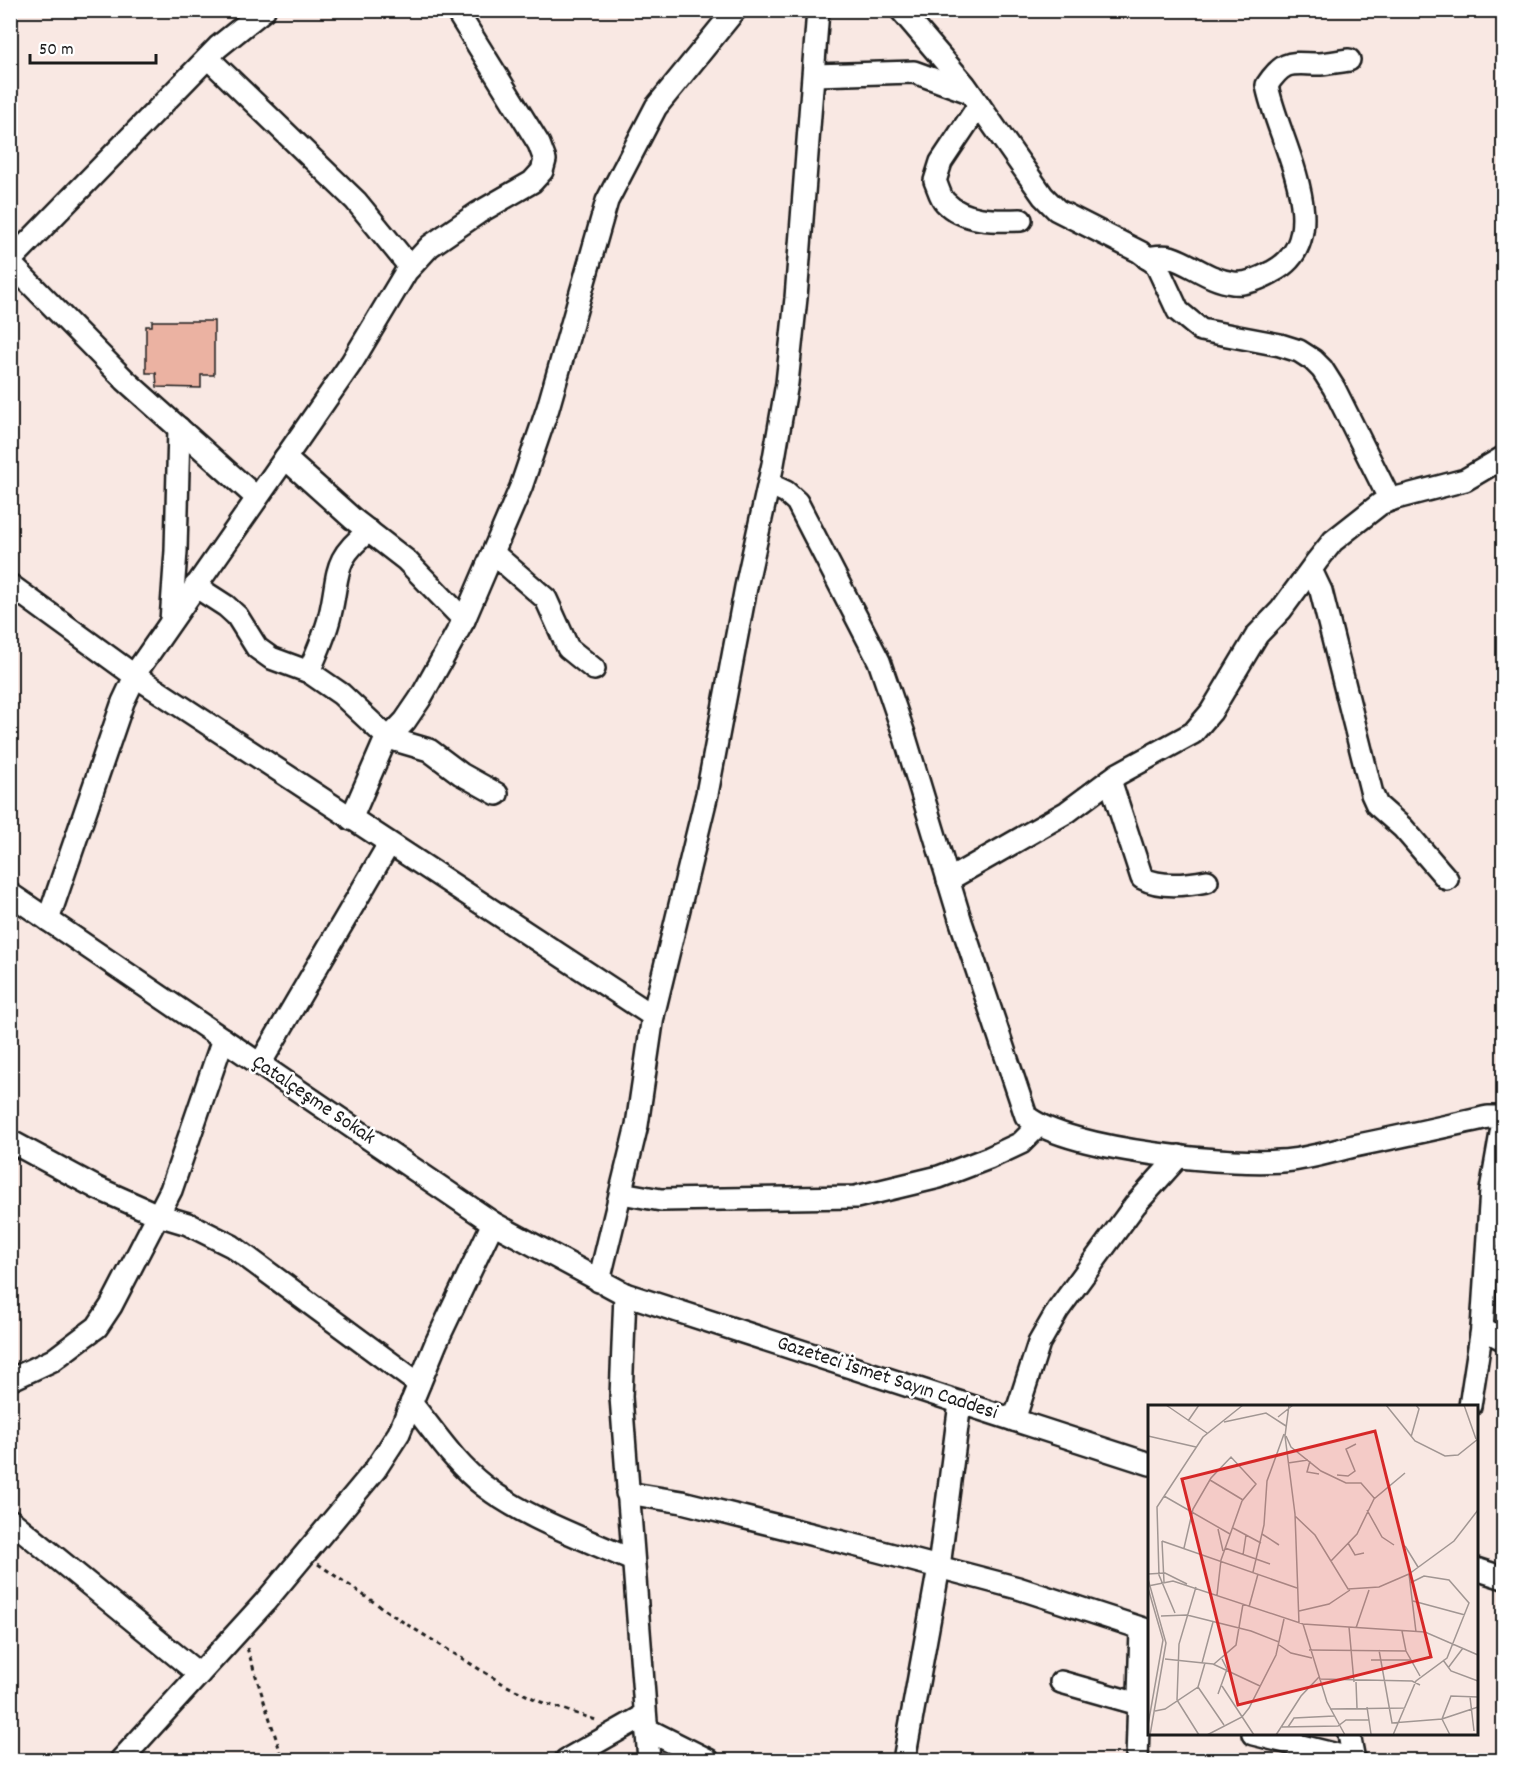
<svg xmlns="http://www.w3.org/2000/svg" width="1514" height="1771" viewBox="0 0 1514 1771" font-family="Dekko,sans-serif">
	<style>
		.building { fill: #ebb2a2; stroke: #1c1c1c; stroke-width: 1.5 }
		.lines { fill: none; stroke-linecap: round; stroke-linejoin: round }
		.minor-casing { stroke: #1c1c1c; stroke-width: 26 }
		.path { stroke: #1c1c1c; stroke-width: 3; stroke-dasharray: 4.5 4.5; stroke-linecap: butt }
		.minor { stroke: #fff; stroke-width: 21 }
		.labels { text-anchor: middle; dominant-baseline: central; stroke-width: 5; stroke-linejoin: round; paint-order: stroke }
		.street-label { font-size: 21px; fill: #1c1c1c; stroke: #fff }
		.inset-road { fill: none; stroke: #a19693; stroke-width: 1.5 }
		.view { fill: #d62828; fill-opacity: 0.15; stroke: #d62828; stroke-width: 3 }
		.inset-edge { fill: none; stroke: #1c1c1c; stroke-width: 3 }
	</style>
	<rect width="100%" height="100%" fill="#f9e8e3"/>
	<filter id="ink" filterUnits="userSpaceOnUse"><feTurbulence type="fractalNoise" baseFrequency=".0167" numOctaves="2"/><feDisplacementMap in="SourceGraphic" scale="12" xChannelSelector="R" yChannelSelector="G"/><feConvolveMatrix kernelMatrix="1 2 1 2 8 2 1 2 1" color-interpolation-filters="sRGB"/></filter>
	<g filter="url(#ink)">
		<path class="building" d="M152,321H214V375H201V388L157,387L156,373H146V326H152Z"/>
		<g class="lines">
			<defs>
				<g id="minor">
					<path d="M901,10L965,85L1043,196L1057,210L1140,252L1156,264L1178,311L1201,330L1280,345L1299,351L1313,360L1322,369L1334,388L1390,500"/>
					<path d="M208,58L356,201L410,267"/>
					<path d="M815,75L914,72L969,92"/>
					<path d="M979,105L941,162L935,181C938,187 940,197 945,202C964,222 996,221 1021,220"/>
					<path d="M1147,258C1154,257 1163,255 1170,257C1192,264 1209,280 1233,283C1246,285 1261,278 1272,272C1340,237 1276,138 1267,85C1285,58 1292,64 1320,64C1330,63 1340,61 1349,60"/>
					<path d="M10,261L218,47L264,10"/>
					<path d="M10,263L125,380L257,498"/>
					<path d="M285,458L353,519L406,560L464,620"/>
					<path d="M769,484L786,492L797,502L879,661L904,734L961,922L1026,1116C1067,1151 1238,1167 1292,1160C1313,1157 1334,1151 1354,1146C1399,1137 1443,1127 1488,1117H1502"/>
					<path d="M493,553L546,599L568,648L594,669"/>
					<path d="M1311,570L1321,591L1372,794L1377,805L1403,828L1447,879"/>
					<path d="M10,585L135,676L653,1016"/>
					<path d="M195,586L226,606L237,616L257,648L271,658L309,672L341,694L388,738L429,750L461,774L497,794"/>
					<path d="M171,621L176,551L179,428"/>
					<path d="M309,672C316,654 326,634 330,615C340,574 331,560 369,531"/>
					<path d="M1110,780L1142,878C1161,888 1186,885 1207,881"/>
					<path d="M351,819L384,743L405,721L420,699L464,620L521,487L548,408L607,201L656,107L735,10"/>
					<path d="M948,880L1067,812L1118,774L1193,733L1211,712L1257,635L1281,610L1317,561L1333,541L1380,504L1396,498L1465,480L1504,457"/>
					<path d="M10,894L493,1223L625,1294L1150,1464"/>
					<path d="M48,920L123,702L139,668L352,362L406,272L430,246L478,213L532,182L542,171L545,160L539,144L456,10"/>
					<path d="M260,1064L389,844"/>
					<path d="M10,1141L97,1188L158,1215L188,1224L232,1246L419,1384"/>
					<path d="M621,1193L661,1200L856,1197L939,1177L989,1158L1021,1143L1038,1126"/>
					<path d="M599,1281L637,1125L653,1016L707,794L746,587L773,464L787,383L796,298L818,10"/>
					<path d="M625,1294L621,1397L649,1760"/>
					<path d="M1482,1328L1504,1340"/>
					<path d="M10,1380L53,1360L82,1338L97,1327L111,1306L171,1190L223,1039"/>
					<path d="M411,1403C434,1431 455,1464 484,1486C527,1519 583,1538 632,1560"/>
					<path d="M1470,1406L1482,1328L1491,1190L1504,1116"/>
					<path d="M1014,1420L1039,1343L1058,1310L1135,1205L1179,1156"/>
					<path d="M627,1493L682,1502L878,1551L1018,1588L1150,1631"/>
					<path d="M10,1520L199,1674"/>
					<path d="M1476,1569L1504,1578"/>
					<path d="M1061,1682L1149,1707"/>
					<path d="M646,1729L708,1760"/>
					<path d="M1253,1734L1354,1759"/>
					<path d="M1349,1734L1354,1760"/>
					<path d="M121,1760L265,1602L375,1470L399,1433L436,1343L493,1223"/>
					<path d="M566,1760L645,1715"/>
					<path d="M904,1760L939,1567L960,1403"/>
					<path d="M1137,1760L1141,1629"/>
				</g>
			</defs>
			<use href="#minor" class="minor-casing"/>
			<g class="path">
				<path d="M318,1564L403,1622L505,1685L541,1702L599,1721"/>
				<path d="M247,1648L283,1760"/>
			</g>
			<use href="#minor" class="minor"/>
		</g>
	</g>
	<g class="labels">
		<g class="street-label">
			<text transform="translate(313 1101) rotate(34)">Çatalçeşme Sokak</text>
			<text transform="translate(887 1379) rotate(18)">Gazeteci İsmet Sayın Caddesi</text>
		</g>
	</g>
	<g transform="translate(1148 1405)">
		<rect width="330" height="330" fill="#f9e8e3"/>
		<path class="inset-road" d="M18,0L59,28M141,0L137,31L147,109L151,218M238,0L267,36L297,51L310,50L330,34M316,0L328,34M130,12L145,0M40,16L51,0M76,17L118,8L138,21M0,31L48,42M138,31L143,42L173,66L198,78H213L227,94M263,32L271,4L268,0M162,56L159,67L171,69M140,58L160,55M189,70L200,71L207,66L198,44L208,39M62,75L95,95M16,91L82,129M219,105L234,132L246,140M147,111L167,130L200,184L231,182L261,169M85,123L113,138M70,124L75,146M114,129L131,140M14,136L16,177M14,136L149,183M200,138L207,150L216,148M257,141L270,162M36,143L45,104L63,73L83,52L108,79L94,96L73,155L69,190M77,143L122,159M95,150L98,130M183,156L209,129L226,94L257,68M105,167L116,120L119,76L136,29M0,169L17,168L39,179M0,174L18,238L2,330M0,181L25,176L155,219L277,227L330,250M48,182L31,239L29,295L51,330M0,183L15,235L0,320M265,196L317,210M101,202L110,169M151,206L181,199L202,185M27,208L11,170L9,102L55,32L95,0M13,211L39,210L103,226L131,237M155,219L179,297L197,330M201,222L206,277M208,223L221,185M254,226L258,246L272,271M268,227L261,169L306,136L330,105M131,240L143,248L164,253M161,245L258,246M231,245L244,318L294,314L303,291L330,292M17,254L65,259L112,281M223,255H263M295,255L303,266L330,276M54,258L65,217M66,259L88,240L95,199M300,263L315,243M171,274L264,276L272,280M208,277L209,303M74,281L106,330M50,282L76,320M70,289L79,264L74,254M322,292L326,326M219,302L223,329M182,304L257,303M7,306L17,304L50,282L57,258M134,322L190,321L198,315H221M140,322L146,313L186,311M59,330L94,312L101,303L128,250L136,214M128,330L153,291L171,272M245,330L268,276L299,253L321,198L301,175L276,171L262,178M302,330L294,314L330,302"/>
		<path class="view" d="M227,26L283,252L90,300L34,74Z"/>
		<rect width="330" height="330" class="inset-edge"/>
	</g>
	<rect width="1514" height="1771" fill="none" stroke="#fff" stroke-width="36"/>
	<rect x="18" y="18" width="1478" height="1735" fill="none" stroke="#1c1c1c" stroke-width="2" filter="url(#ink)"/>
	<path d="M30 54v9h126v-9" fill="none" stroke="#1c1c1c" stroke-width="3"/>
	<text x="39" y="54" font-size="18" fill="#1c1c1c" stroke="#ffffff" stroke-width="4.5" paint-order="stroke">50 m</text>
</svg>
